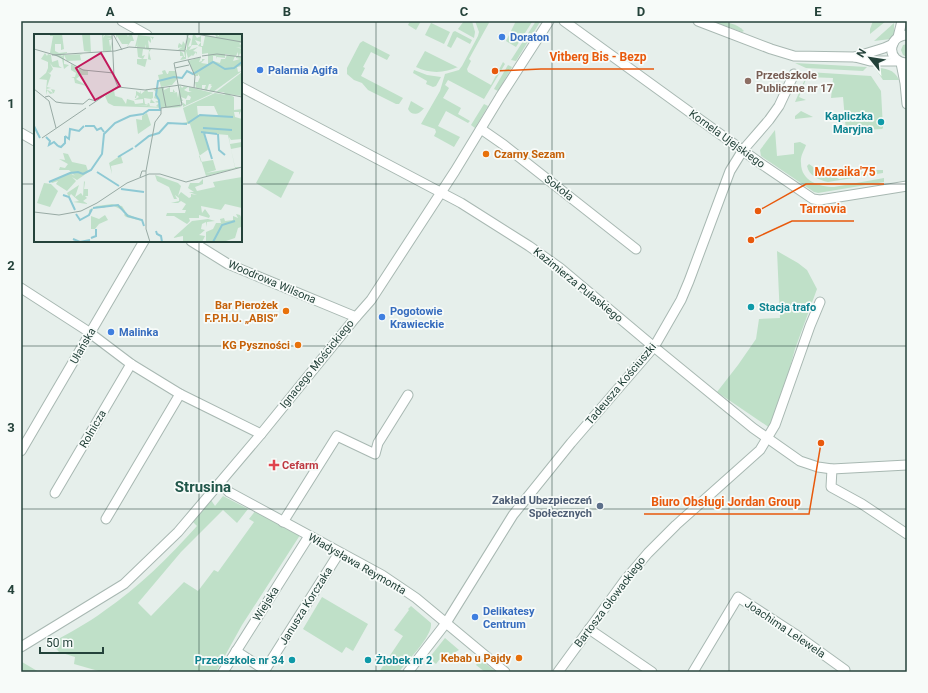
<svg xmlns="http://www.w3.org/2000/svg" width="928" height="693" viewBox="0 0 928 693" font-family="Roboto,sans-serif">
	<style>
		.green { fill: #bfe0c8 }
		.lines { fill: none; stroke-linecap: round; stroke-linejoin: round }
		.minor-casing { stroke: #a8b8b2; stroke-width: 11 }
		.minor { stroke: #fff; stroke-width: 9 }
		.grid { fill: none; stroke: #24423a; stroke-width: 1; stroke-opacity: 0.55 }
		.shop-dot { fill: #3f7fe0; stroke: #f7fbf9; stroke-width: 1.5 }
		.education-dot { fill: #8d6e63; stroke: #f7fbf9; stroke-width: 1.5 }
		.culture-dot { fill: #0f9aa8; stroke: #f7fbf9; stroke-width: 1.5 }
		.food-dot { fill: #e8710a; stroke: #f7fbf9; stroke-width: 1.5 }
		.health-dot { fill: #e0444e; stroke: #f7fbf9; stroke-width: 1.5 }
		.service-dot { fill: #5c6f8a; stroke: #f7fbf9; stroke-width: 1.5 }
		.labels { text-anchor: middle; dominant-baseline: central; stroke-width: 3.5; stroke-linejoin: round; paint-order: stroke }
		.shop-label { font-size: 11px; font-weight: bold; fill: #366cbe; stroke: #f7fbf9; text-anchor: start }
		.education-label { font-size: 11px; font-weight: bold; fill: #785e54; stroke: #f7fbf9; text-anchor: start }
		.culture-label { font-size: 11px; font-weight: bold; fill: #0d838f; stroke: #f7fbf9; text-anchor: end }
		.street-label { font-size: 11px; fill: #24423a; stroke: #f7fbf9 }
		.food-label { font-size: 11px; font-weight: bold; fill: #c56008; stroke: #f7fbf9; text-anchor: end }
		.health-label { font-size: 11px; font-weight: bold; fill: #be3a42; stroke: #f7fbf9; text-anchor: start }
		.service-label { font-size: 11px; font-weight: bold; fill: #4e5e75; stroke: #f7fbf9; text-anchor: end }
		.district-label { font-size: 15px; font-weight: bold; fill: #1f5548; stroke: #f7fbf9 }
		.inset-river { fill: none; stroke: #8ec9d4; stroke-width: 2 }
		.inset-road { fill: none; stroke: #98aaa4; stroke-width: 1 }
		.view { fill: #c2185b; fill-opacity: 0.15; stroke: #c2185b; stroke-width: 2 }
		.inset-edge { fill: none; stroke: #24423a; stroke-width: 2 }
		.leader { fill: none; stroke: #e8590c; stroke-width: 1.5 }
		.callout-dot { fill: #e8590c; stroke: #f7fbf9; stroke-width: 1.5 }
		.callout-label { font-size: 12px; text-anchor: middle; font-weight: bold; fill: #e8590c; stroke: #f7fbf9; stroke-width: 3.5; stroke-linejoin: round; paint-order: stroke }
		.neatline { fill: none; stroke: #24423a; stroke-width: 1.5 }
		.grid-label { font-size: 13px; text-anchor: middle; font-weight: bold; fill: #24423a }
	</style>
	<rect width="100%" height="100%" fill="#e6efeb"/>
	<g class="green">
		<path d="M410,21H421L416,30L408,25Z"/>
		<path d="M427,21L450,32L444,44L425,35L431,23Z"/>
		<path d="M464,21H472L475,32L474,38L458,29Z"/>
		<path d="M475,21H490L469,59L471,61L467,69L468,72L491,85L503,62L505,64L484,99L448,80L445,85L449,88L443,98L461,108L458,114L470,121L468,123L446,111L438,126L460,137L454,147L434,136L436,132L435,129L421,124L440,91L445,74L459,70L462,66L478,36L479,32Z"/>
		<path d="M516,21L532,22L516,47L506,41Z"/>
		<path d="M536,21L540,22L516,61L511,60Z"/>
		<path d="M712,21C722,21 737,23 744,31L742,32Z"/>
		<path d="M873,21H886L870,34V29Z"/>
		<path d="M894,23V34L891,39L874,41Z"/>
		<path d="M455,31L472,40L470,44L457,37L451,48L447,46L453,32Z"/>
		<path d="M363,41L390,55L387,60L371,52L363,67L365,68L361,76L403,98L399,104H396L368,90L362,83L354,80L347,74V68L360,43Z"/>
		<path d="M907,44V57L903,55L901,50L903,45Z"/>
		<path d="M425,51L457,67H458C445,73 430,74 416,67Z"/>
		<path d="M795,63L867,67L863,71L806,68Z"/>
		<path d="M508,65L512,67L498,91L494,89Z"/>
		<path d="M875,68C885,68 894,69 899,80H883Z"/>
		<path d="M414,70L427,75L441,77L436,86L433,87L426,84L427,81L413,73Z"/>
		<path d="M808,72L871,76L881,91L883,128L882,129L846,131L843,97L831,98L833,78L807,77L799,97L806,100L795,102Z"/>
		<path d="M411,101L423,108H424C420,114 412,117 408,109Z"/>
		<path d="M484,104L488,106L475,128L471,125Z"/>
		<path d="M801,111L813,117L795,119V116Z"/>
		<path d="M775,130L777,156L794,154V143L800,142L806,145C804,151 800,156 801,163C801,181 819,187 834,187L884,178V182L818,193L814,192L761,156L760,150Z"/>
		<path d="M269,159L294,172L281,198L256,183Z"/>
		<path d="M809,164L816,169L817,173L824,176L833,175L839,179L851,177L852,175L857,174V171H861L865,173H867L869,170H883V173L828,182C819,180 809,176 807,166Z"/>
		<path d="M777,251L798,263L807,270L817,289L795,349L773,430L717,392L738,365L756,339L759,319L780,318Z"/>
		<path d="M223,496L248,509L237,523L223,510L181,552L138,603L151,616L184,582L198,591L214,570L218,572L254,522L249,519L256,510L302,532L242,625L216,672H102L74,664L75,657L59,652L51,643C69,633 88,623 104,611C139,587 169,557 197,526L193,522L211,500L215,506Z"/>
		<path d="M322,597L368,624L353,651L346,647L342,653L303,629Z"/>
		<path d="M411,606L431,623C433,636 407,661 399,672H379L403,636L394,630L409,610L408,609Z"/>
		<path d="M445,638L459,650L454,653L452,658L439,660L436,664L429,658Z"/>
		<path d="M480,659L496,672H485L476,665Z"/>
		<path d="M22,662L39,672H21V663Z"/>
	</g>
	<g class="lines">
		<defs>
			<g id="minor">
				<path d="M122,21L147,35"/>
				<path d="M564,21L760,163L813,199L820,200L907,186"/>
				<path d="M698,21L771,49L794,56L855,57L870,61H898"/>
				<path d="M907,35C886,36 887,63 907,63"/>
				<path d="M898,37L902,21"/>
				<path d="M855,57L884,48L893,44"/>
				<path d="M901,63L905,83L907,104"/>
				<path d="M241,87L461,203L529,246L560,268L654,347L753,428L800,461L818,467L832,469L907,465"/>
				<path d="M481,129L504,145L636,249"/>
				<path d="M21,133L35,141"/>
				<path d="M191,241L228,264L356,317"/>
				<path d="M21,288L86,330L131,364L180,394L261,434"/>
				<path d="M21,451L144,241"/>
				<path d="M832,469L831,487L862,504L907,534"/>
				<path d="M220,483L229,492L253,505L382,575L416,598L505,672"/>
				<path d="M55,493L131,364"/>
				<path d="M106,519L180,394"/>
				<path d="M283,522L337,436L375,454L378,443L408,395"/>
				<path d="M589,629L652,672"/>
				<path d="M21,647L124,584L178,532L261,434L356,317L371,300L455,171L500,97L549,21"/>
				<path d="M236,651L265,670L339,553"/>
				<path d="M223,672L309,536"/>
				<path d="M408,672L446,623L513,515L571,443L654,347L681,300L689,281L730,171L743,150L769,120L779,106L794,74"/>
				<path d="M558,672L625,580L648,553L676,525L760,450L775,425L810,326L820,302"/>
				<path d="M693,672L738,597L795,634L845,670"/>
			</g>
		</defs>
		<use href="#minor" class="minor-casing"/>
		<use href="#minor" class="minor"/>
	</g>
	<path class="grid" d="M199,21V35M376,21V672M552,21V672M729,21V672M21,184H35M241,184H907M199,241V672M21,346H907M21,509H907"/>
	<g class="shop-dot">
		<circle cx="502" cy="37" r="4"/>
		<circle cx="260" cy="70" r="4"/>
		<circle cx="382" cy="317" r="4"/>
		<circle cx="111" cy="332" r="4"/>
		<circle cx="475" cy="617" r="4"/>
	</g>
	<circle class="education-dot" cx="748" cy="81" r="4"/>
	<g class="culture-dot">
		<circle cx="881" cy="122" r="4"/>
		<circle cx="751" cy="307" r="4"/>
		<circle cx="292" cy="660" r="4"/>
		<circle cx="368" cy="660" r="4"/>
	</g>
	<g class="food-dot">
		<circle cx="486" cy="154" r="4"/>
		<circle cx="286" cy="311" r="4"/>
		<circle cx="298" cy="345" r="4"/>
		<circle cx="519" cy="658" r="4"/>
	</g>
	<path class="health-dot" d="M272 459h4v4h4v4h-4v4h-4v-4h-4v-4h4z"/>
	<circle class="service-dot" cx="600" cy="506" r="4"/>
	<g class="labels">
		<g class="shop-label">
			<text x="510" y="37">Doraton</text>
			<text x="268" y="70">Palarnia Agifa</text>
			<text x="390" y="311">Pogotowie<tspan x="390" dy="13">Krawieckie</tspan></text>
			<text x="119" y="332">Malinka</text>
			<text x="483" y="611">Delikatesy<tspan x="483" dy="13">Centrum</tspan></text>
		</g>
		<g class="education-label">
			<text x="756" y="75">Przedszkole<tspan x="756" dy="13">Publiczne nr 17</tspan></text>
		</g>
		<g class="culture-label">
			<text x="873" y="116">Kapliczka<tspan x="873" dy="13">Maryjna</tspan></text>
			<text x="759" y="307" text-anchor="start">Stacja trafo</text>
			<text x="284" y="660">Przedszkole nr 34</text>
			<text x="376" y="660" text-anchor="start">Żłobek nr 2</text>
		</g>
		<g class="street-label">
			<text transform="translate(727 139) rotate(36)">Kornela Ujejskiego</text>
			<text transform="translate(559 188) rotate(38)">Sokoła</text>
			<text transform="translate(272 282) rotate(23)">Woodrowa Wilsona</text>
			<text transform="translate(578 285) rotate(39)">Kazimierza Pułaskiego</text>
			<text transform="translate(83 346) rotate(-60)">Ułańska</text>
			<text transform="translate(317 364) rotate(-51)">Ignacego Mościckiego</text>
			<text transform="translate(621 384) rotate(-50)">Tadeusza Kościuszki</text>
			<text transform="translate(93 429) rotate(-60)">Rolnicza</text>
			<text transform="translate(357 564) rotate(30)">Władysława Reymonta</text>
			<text transform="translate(610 602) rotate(-53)">Bartosza Głowackiego</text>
			<text transform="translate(266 604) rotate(-58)">Wiejska</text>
			<text transform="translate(306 606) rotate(-58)">Janusza Korczaka</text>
			<text transform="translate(785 629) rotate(34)">Joachima Lelewela</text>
		</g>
		<g class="food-label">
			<text x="494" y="154" text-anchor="start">Czarny Sezam</text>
			<text x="278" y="305">Bar Pierożek<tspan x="278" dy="13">F.P.H.U. „ABIS”</tspan></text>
			<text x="290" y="345">KG Pyszności</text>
			<text x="511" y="658">Kebab u Pajdy</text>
		</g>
		<g class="health-label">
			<text x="282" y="465">Cefarm</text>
		</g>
		<g class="service-label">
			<text x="592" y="500">Zakład Ubezpieczeń<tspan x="592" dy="13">Społecznych</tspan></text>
		</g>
		<g class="district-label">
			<text x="203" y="487">Strusina</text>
		</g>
	</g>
	<g transform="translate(34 34)">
		<rect width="208" height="208" fill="#e6efeb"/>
		<path d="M18,0H28L30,15L27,16V10H21V17L25,19L33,18V19L27,21L28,22L29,21L49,20L46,21L47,26H50V20L55,19L50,20V26H53L33,27L30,21V30L35,31L30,35L28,25L16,19L19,2H16V1ZM48,0H56L57,18L50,17ZM68,0H70L69,4L71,1L78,2V5L73,4L78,6H75L76,13L78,7L77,17H69ZM82,0H93L94,3L95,0L101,1H98L100,7H97L93,13L94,10H88L83,2L82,5ZM152,0H155L154,3L157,5L154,13L157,12L159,0H166L161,1L163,4L167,2V12H169L171,2L167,0L182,3L181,0L185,2V0H208V8L205,10L208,11V14L202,13L208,15V22L206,19L205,22H204V18L202,22L191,20V24L183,23V25L182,22H179V27L186,29L187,25H191L193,21L201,22L199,27L206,25L202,24V22L208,23V32L203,33L204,38L208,37L179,58L175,57L178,52L176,51L178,50H175L173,56H170L172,51H168V55L162,54L161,48H164L166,43L164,40V42H161L154,27L167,23L165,28L168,27V25H171L167,29L174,30V19L168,20V13L164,12L167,8L161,6L164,11H158L155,16L164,13L159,17L163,18V21L162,18L159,22L156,19L158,21L154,24L152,17V25L146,26L149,22H146V17L149,19L150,23H151L150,18H149L151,17L144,16L148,13L144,14V12L145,9L148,11L149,7L151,10L152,5L151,15L153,16V4ZM104,1L120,3L118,6V4L116,3L117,6V9L114,6L115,14H112V10L111,14L103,13L104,7L103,12L101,13ZM103,14H118L115,18L117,26L113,25L111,33L103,30V25H114L115,16L109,15L108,22L111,21L109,25L104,23ZM11,19L13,22L14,20L17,21L18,28L24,26L25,32L28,34L19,33L16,29L19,35L16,39L14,38L17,41L13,53L17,54L12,55L19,59L17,55L21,56L20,59L16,60L13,56V61L12,57L13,46L5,45L12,39L14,34V28L7,25ZM37,30L44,34L45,38V34L54,37V41H47L42,45L53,52L41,49L40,44L37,43H41L42,39L37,36ZM131,36L133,40H134L135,37H142L143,45L138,51L127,53L124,41L129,40L128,37ZM208,38V62L194,60L200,63V76L208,75L205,81V78H200L201,83L208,85V105L197,106L195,103L196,110L208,108L207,113L197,115L201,133H208L172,142L156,90H144L153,88L149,74L181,59L192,61L189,59L191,58H182ZM163,72H180L184,81L164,82ZM170,99L194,101L201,134L172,139L182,136L179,126L167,128L165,122L175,115ZM146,51L148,54L150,52L154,53L150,56L154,58H158L155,57V53L179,59L149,73L148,68L152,71V66H156L157,63L154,61L152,65L147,63L149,67H147L146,72L148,73L134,74L80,72L74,69L71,62L80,56L81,62L88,64L92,70L93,65L100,67L101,70L109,69V65L100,66L105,63L103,61L102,64H101V61L102,63V57L106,59V56L107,60L113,55L114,58H119V64L117,65L121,69H116L117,65L110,64L111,70L115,71L113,70L115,69L116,72H122L103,71L124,73L122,72L125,69L121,68L125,66L120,64L122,58L119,55L130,53V56L136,53V58H139V55L141,58L139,59L143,58L144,64ZM113,79L117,91L104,100L102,85L108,86V82ZM92,118L87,122L89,129L77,132L78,140L75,129ZM29,119L34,120L38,128L52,131L54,137L49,140L59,135L43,146L38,143L42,147L33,157L22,150L24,147L18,149L16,147L36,139L41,142L35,136H25L26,133L31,134L34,130L25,125L31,126ZM121,141L144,149L147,152L144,162L147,158L155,164L157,163V160L163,161L155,158H160L154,154L156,149H165L169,145V150L161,153L163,157L181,153L179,148L208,143V174L191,170L187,176L167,172L168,179L171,175L176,182L175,184L165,181V184H155L156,187L153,190L140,182H132L133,179H151L152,176H148L152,170L147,167L144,169H137L145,167V164L141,161L143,165H140L135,153L123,147ZM50,147L51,148L50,155H54V162H51L53,164L49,167L54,170L39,168L45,167L37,160L35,163L33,159L45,151L41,163L47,159L49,162ZM10,149L17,150L24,157L16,173L3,169ZM78,170L88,172L93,180L108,186L110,192L108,187L92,183L90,181L92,178L78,171L69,174L61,173L55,179V176L63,172ZM202,180L206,181L208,185V197L207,193L204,194L201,204L189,208H172V198L179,195L182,189H187L186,185L190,184L191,187L199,186V182L204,184ZM71,181L74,186L65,190L61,195H57V182L65,185ZM174,185L181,187L173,188L172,193V188L168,190L167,195L171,196L165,201L171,202L168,208H145L149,207V202L139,204L158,187Z" fill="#bfe0c8" fill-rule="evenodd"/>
		<path class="inset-river" d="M154,89L166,81L199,83M0,92L6,104M51,92H60L63,96L67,94L70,98M169,94L198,96M167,98L183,100M170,99L178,125M184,100L185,116L191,121M31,102L35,105L36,95L45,97L50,92M12,103L16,107L15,111L20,108L24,112M24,112L27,113L31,109V102M101,113L115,102L125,99L134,89L153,90M84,123L99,114M63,138L85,152M15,148L36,139L44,138L49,140L57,136L68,120L70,100L81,89L96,82L109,80L115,76H126L125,66L122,61L124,47L140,43L148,44L153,37L159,40L179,28L191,35L200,34L208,28M87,155L110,158M29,161L35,163L41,176M59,174L84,171L94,182L108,186L110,192M42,180L46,186L55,181L58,175M122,197L123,200L127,202L128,208M57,204L62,202V195M39,205L46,208L56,206M67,208H81M179,208L188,191L201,187"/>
		<path class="inset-road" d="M78,0L80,43L84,53M79,0L88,16M98,0H126M162,0L208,8M0,15L24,22L49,36L80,39M151,16L154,0M18,21L81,17L95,13L151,17M168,22L183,20L208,23M154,26L161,42L160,54M141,34L155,31M84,53L111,56L146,51L208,63M128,53L132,73M0,55L15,67L22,94M11,63L15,62L22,68L29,69L49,70L55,65L62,67M55,72L83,53M8,104L52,74M112,137L121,88L127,80V74L148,71L140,29L167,23M106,143L108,137H112V195L116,208M0,178L25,181L47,177L63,169L93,149L115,140H126L152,148L208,133"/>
		<path class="view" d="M67,19L86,52L61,66L42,34Z"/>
		<rect width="208" height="208" class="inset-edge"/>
	</g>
	<path class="leader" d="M495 71L541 69H654M758 211L806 184H884M751 240L792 221H854M821 443L809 514H644"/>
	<g class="callout-dot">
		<circle cx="495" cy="71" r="4"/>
		<circle cx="758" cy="211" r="4"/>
		<circle cx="751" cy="240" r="4"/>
		<circle cx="821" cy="443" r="4"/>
	</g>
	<g class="callout-label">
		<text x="598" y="61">Vitberg Bis - Bezp</text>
		<text x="845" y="176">Mozaika'75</text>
		<text x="823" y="213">Tarnovia</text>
		<text x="726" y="506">Biuro Obsługi Jordan Group</text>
	</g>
	<rect width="928" height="693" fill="none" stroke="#f7fbf9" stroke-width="44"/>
	<g transform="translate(870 58) rotate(300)" stroke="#f7fbf9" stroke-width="3" paint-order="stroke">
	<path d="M0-3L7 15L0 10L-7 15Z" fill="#24423a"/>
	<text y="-6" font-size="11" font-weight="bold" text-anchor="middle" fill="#24423a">N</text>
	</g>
	<path d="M40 647v6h63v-6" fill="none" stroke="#24423a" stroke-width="2"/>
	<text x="46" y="647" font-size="12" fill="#24423a" stroke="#f7fbf9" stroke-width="3" paint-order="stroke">50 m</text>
	<rect x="22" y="22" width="884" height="649" class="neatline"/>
	<g class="grid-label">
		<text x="110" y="16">A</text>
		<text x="287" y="16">B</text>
		<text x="464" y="16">C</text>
		<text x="641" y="16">D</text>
		<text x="818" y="16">E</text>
		<text x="11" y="108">1</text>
		<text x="11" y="270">2</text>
		<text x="11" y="432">3</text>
		<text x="11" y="594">4</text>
	</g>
</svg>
